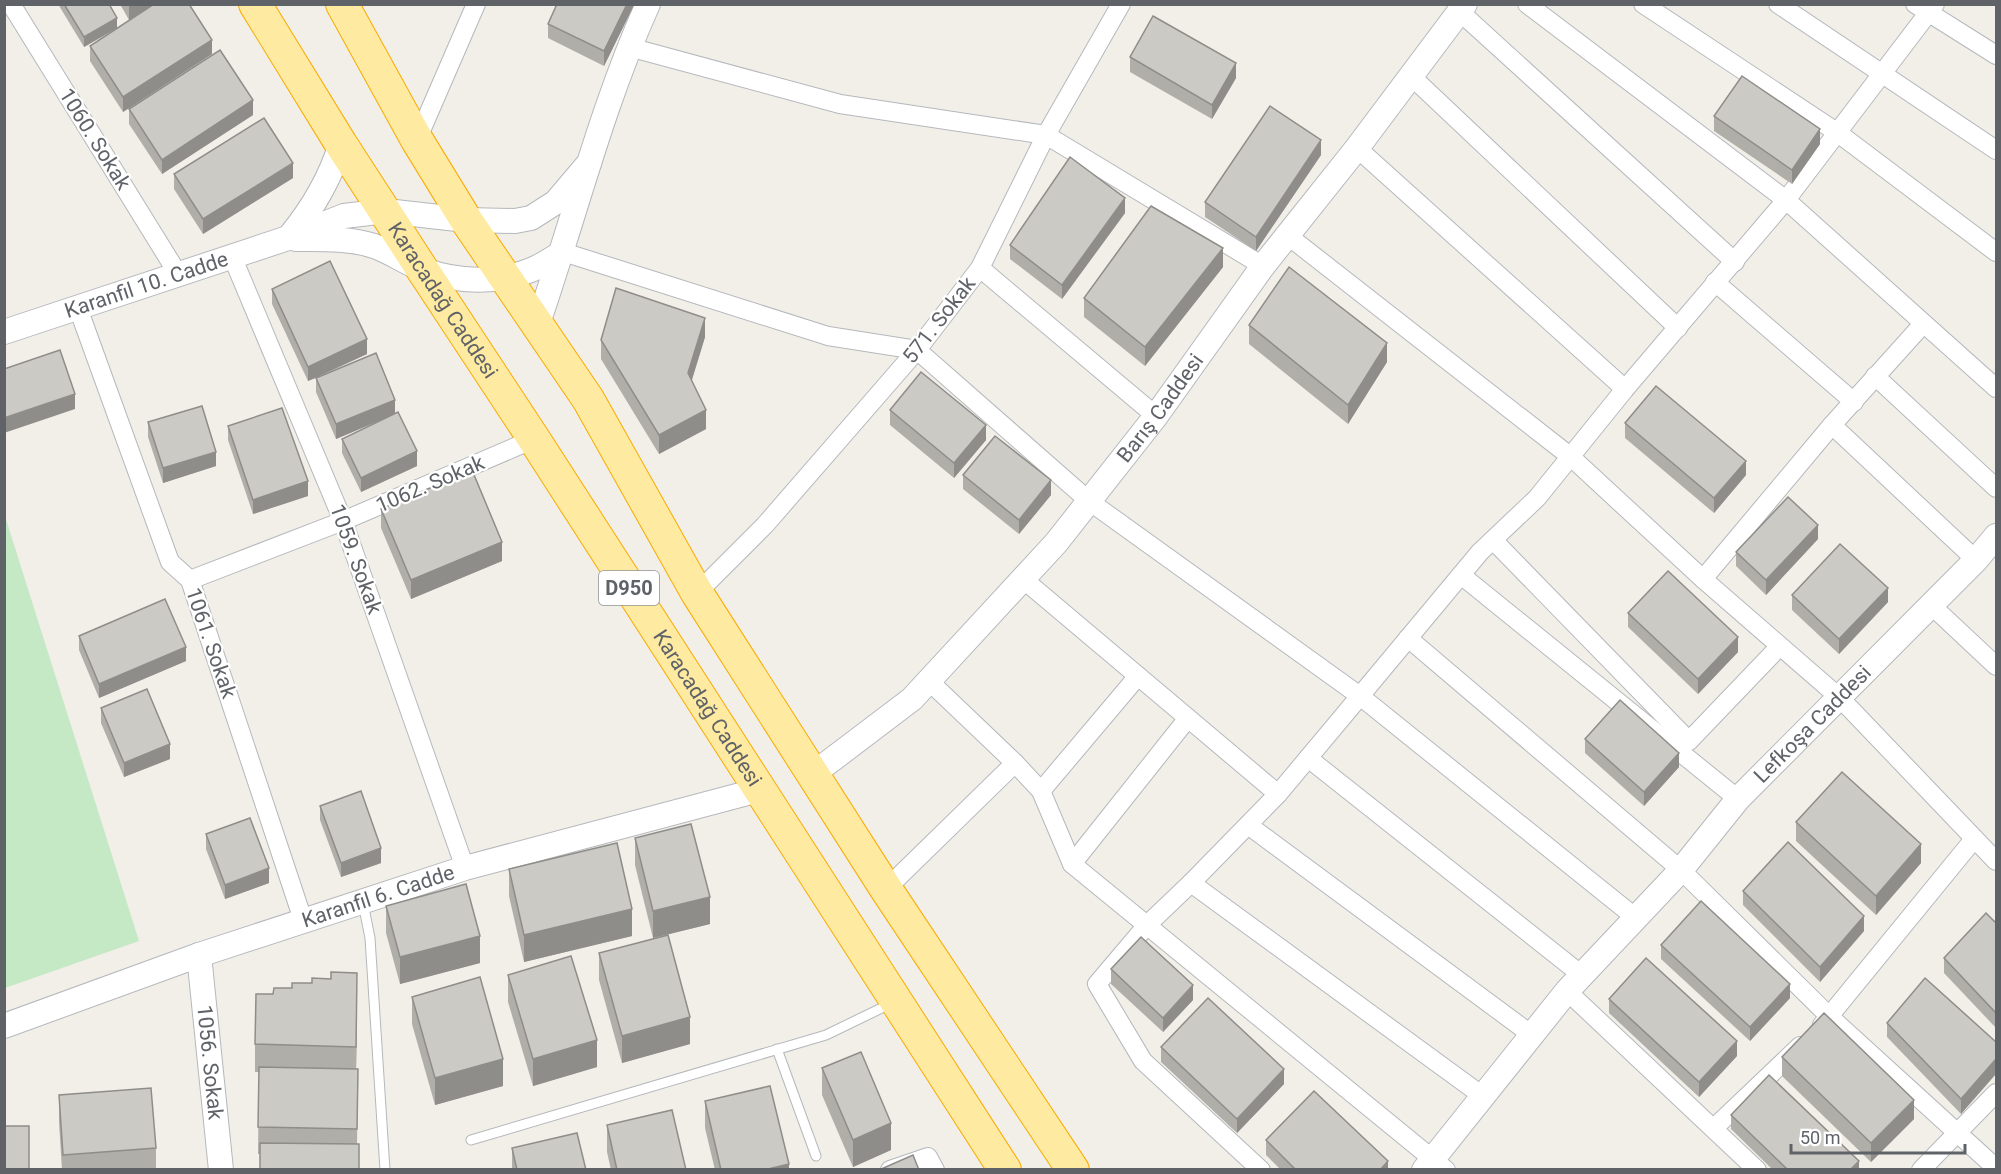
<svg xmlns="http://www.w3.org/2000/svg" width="2001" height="1174" viewBox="0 0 2001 1174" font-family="Roboto,sans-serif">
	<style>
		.green { fill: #c5e8c5 }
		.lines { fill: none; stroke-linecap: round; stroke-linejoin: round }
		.service-casing { stroke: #b5b8bc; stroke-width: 11 }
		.minor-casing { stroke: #b5b8bc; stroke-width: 20 }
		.tertiary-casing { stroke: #b5b8bc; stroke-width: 26 }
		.trunk-casing { stroke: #f9ab00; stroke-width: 34 }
		.service { stroke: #fff; stroke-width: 9 }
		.minor { stroke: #fff; stroke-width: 18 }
		.tertiary { stroke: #fff; stroke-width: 24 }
		.trunk { stroke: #feeaa1; stroke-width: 32 }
		.wall { fill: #afaea9 }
		.shaded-wall { fill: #8f8d8a }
		.building { fill: #cccac5; stroke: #8f8d8a; stroke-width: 1.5 }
		.labels { text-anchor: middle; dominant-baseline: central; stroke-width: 4.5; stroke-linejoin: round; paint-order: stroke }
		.shield { fill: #fff; stroke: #8f9295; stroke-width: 1.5 }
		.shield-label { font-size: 20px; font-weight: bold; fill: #5f6368 }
		.street-label { font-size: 21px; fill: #5f6368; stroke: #fff }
	</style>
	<rect width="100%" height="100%" fill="#f1efe8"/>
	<path class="green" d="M4,513L139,941L5,988H4Z"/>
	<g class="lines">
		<defs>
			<g id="service">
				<path d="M363,903L370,938L385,1170"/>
				<path d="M777,1049L816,1156"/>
				<path d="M471,1140L826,1035L892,1003"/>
			</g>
			<g id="minor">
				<path d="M11,4L178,274"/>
				<path d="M1527,4L1786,200L1996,388"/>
				<path d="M1643,4L1838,133L1996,252"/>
				<path d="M1778,4L1996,150"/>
				<path d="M1915,4L1996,55"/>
				<path d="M1459,11L1735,262"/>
				<path d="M629,47L840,104L1046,135L1263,266"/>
				<path d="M1411,76L1678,328"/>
				<path d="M417,140L476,4"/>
				<path d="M1357,148L1625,389"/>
				<path d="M1287,235L1571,457L1703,579L1840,698L1996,861"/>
				<path d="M563,252L828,336L917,350L1089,501L1360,696L1278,794L1191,883L1147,925L1097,984L1143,1061L1261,1170"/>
				<path d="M232,256L343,521L465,868"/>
				<path d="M980,268L1156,416"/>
				<path d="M1715,282L1854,402"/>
				<path d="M78,308L170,562L190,580L303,920"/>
				<path d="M1875,376L1996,488"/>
				<path d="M1832,425L1976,560"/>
				<path d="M1493,540L1689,741L1779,647"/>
				<path d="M1461,575L1738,799"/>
				<path d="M1023,579L1278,794"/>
				<path d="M1703,579L1832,425L1923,324"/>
				<path d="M190,580L343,521L534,439"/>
				<path d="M697,593L765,525L917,350L980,268L1046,135L1121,4"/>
				<path d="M1931,605L1996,666"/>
				<path d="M1408,638L1681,870L1830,1017L1996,1168"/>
				<path d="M929,681L1015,763L1041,791L1072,864L1446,1170"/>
				<path d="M1308,758L1583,976"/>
				<path d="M1041,791L1138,676"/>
				<path d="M1248,825L1532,1035"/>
				<path d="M1072,864L1188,718"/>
				<path d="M1191,883L1484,1097"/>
				<path d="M886,889L1015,763"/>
				<path d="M1636,918L1360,696L1480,552L1537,498L1625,389L1786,200L1935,4"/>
				<path d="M1567,991L1757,1170"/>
				<path d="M1822,1025L1974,839"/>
				<path d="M1714,1128L1800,1046"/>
				<path d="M890,1170L928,1157L935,1170"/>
				<path d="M1921,1170L1996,1093"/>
			</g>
			<g id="tertiary">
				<path d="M290,236C313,208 330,179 341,144"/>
				<path d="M296,239C322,239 349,238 374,246C391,252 406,263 424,270C457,282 497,284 531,270C542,266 553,258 563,252"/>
				<path d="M537,326C574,219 601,108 648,4"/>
				<path id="s1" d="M4,332L288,238L344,216L386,211L466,220L515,221L531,218L556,202L589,163"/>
				<path id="s2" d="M813,774L912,699L1056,543L1156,416L1263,266L1357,148L1465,4"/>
				<path id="s3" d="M199,955L221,1170"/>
				<path id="s4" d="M4,1026L199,955L465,868L759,790"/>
				<path id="s5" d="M1424,1170L1567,991L1681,870L1738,799L1976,560L1996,536"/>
			</g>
			<g id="trunk">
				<path id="s6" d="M255,4L341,144L422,269L534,439L1005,1170"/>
				<path d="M342,4L417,140L466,220L588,399L697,593L886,889L1073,1170"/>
			</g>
		</defs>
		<use href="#service" class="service-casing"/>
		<use href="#minor" class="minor-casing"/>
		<use href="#tertiary" class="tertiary-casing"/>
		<use href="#trunk" class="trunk-casing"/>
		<use href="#service" class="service"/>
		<use href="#minor" class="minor"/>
		<use href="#tertiary" class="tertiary"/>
		<use href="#trunk" class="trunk"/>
	</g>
	<g class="wall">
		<path d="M58,4H109L117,28L84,47Z"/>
		<path d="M120,4H189L212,54L123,112L90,61V46L144,11L129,20Z"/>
		<path d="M633,4V7L604,66L548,38V24Z"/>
		<path d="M1130,57L1236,78L1212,119L1130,72Z"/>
		<path d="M129,109L253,115L162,174L129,124Z"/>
		<path d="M1714,116L1820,144L1792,184L1714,131Z"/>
		<path d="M1321,155L1256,251L1205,217V202Z"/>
		<path d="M174,174L293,178L203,234L174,189Z"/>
		<path d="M1125,213L1062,299L1010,259V245Z"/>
		<path d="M1223,267L1145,366L1084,317V298Z"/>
		<path d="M272,289L367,354L320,376L395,414L417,466L361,492L342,453V439L388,417L336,439L316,392V378L308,381L272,304Z"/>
		<path d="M1249,325L1387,362L1348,424L1249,344Z"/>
		<path d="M705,337L692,380L706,429L659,454L601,359V340Z"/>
		<path d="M890,410L986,440L954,478L890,425Z"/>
		<path d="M148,422L216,466L163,483L148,437Z"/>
		<path d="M1625,423L1746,475L1714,513L1625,438Z"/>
		<path d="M228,426L308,496L253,514L228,440Z"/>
		<path d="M963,475L1051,495L1019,534L963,489Z"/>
		<path d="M381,509L502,561L411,599L381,528Z"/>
		<path d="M1818,539L1766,595L1736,566V552Z"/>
		<path d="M1792,595L1888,602L1839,654L1792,610Z"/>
		<path d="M1628,613L1738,652L1698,694L1628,627Z"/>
		<path d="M79,636L186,661L99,698L79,650Z"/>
		<path d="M101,708L170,759L124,777L101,723Z"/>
		<path d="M1585,739L1679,767L1644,806L1585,753Z"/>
		<path d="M320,806L381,863L341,877L320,820Z"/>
		<path d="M1796,822L1921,863L1876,915L1796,841Z"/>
		<path d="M206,834L269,883L225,899L206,849Z"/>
		<path d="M635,838L710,924L653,938L635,865Z"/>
		<path d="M509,869L632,936L524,962L509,896Z"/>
		<path d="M1743,891L1864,931L1820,982L1743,905Z"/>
		<path d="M386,906L480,963L400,984L386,933Z"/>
		<path d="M1996,923V1028L1944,973V958Z"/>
		<path d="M1661,945L1790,998L1750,1041L1661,959Z"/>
		<path d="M599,953L690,1044L622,1063L599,980Z"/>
		<path d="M1111,969L1193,1000L1163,1032L1111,984Z"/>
		<path d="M508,975L597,1067L533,1086L508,1002Z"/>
		<path d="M412,997L503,1086L435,1105L412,1024Z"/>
		<path d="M1609,999L1737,1056L1699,1097L1609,1013Z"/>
		<path d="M357,1000L356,1069H358L357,1144L258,1154L259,1072H255V1044Z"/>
		<path d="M1887,1023L1996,1042L1961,1114L1887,1037Z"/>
		<path d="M1161,1047L1284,1084L1237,1133L1161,1062Z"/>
		<path d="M1782,1057L1914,1119L1871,1162L1782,1076Z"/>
		<path d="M822,1068L891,1150L853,1167L822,1095Z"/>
		<path d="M59,1095L156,1148V1170H62L59,1122Z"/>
		<path d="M705,1101L789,1170H715L705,1128Z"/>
		<path d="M1731,1115L1859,1170H1773L1731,1129Z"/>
		<path d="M607,1125L686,1170H611L607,1152Z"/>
		<path d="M1266,1140L1388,1170H1281L1266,1155Z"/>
		<path d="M512,1148L586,1170H512Z"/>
	</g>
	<g class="shaded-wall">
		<path d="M130,4H155L129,20V5Z"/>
		<path d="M627,4H633V7L604,66V51Z"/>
		<path d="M117,18V28L84,47V37Z"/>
		<path d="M212,40V54L123,112V97Z"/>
		<path d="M1236,63V78L1212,119V105Z"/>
		<path d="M253,100V115L162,174V160Z"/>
		<path d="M1820,129V144L1792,184V170Z"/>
		<path d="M1321,140V155L1256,251V237Z"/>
		<path d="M293,163V178L203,234V219Z"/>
		<path d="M1125,198V213L1062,299V285Z"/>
		<path d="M1223,248V267L1145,366V347Z"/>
		<path d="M705,318V337L688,392V373Z"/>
		<path d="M367,339V354L308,381V367Z"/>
		<path d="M1387,343V362L1348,424V405Z"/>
		<path d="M75,394V409L4,433V418Z"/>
		<path d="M395,400V414L336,439V424Z"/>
		<path d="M706,410V429L659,454V435Z"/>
		<path d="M986,425V440L954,478V463Z"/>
		<path d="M417,451V466L361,492V478Z"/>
		<path d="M216,452V466L163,483V468Z"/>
		<path d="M1746,461V475L1714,513V498Z"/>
		<path d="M1051,480V495L1019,534V520Z"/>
		<path d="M308,481V496L253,514V500Z"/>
		<path d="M1818,525V539L1766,595V580Z"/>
		<path d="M502,542V561L411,599V580Z"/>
		<path d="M1888,588V602L1839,654V639Z"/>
		<path d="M1738,637V652L1698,694V679Z"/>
		<path d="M186,647V661L99,698V684Z"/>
		<path d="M170,744V759L124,777V763Z"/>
		<path d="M1679,753V767L1644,806V792Z"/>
		<path d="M1921,844V863L1876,915V896Z"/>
		<path d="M381,848V863L341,877V863Z"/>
		<path d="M269,868V883L225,899V885Z"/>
		<path d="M710,897V924L653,938V911Z"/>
		<path d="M632,909V936L524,962V935Z"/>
		<path d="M1864,916V931L1820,982V967Z"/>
		<path d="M480,936V963L400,984V957Z"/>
		<path d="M357,973V1000L356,1074V1047Z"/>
		<path d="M1790,984V998L1750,1041V1027Z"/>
		<path d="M1193,985V1000L1163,1032V1018Z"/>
		<path d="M690,1017V1044L622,1063V1036Z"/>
		<path d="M597,1040V1067L533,1086V1059Z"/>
		<path d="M1737,1041V1056L1699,1097V1082Z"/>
		<path d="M503,1059V1086L435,1105V1078Z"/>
		<path d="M1996,1059V1074L1961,1114V1099Z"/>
		<path d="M1284,1069V1084L1237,1133V1119Z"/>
		<path d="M1914,1100V1119L1871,1162V1143Z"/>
		<path d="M891,1123V1150L853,1167V1140Z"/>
		<path d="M1388,1161V1170H1380Z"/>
		<path d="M1859,1161V1170H1850Z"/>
		<path d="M789,1164V1170H764Z"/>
	</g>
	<g class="building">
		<path d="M64,4H109L117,18L84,37Z"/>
		<path d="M154,4H189L212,40L123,97L90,46Z"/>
		<path d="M557,4H627L604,51L548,24Z"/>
		<path d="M1153,16L1236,63L1212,105L1130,57Z"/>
		<path d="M220,50L253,100L162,160L129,109Z"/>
		<path d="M1742,76L1820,129L1792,170L1714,116Z"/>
		<path d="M1270,106L1321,140L1256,237L1205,202Z"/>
		<path d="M264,118L293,163L203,219L174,174Z"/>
		<path d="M1070,157L1125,198L1062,285L1010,245Z"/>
		<path d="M1151,206L1223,248L1145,347L1084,298Z"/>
		<path d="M330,261L367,339L308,367L272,289Z"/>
		<path d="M1289,267L1387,343L1348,405L1249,325Z"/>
		<path d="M616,288L705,318L688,373L706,410L659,435L601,340Z"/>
		<path d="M60,350L75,394L4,418V369Z"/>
		<path d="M376,353L395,400L336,424L316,378Z"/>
		<path d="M921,372L986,425L954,463L890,410Z"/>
		<path d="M1656,386L1746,461L1714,498L1625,423Z"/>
		<path d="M202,406L216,452L163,468L148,422Z"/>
		<path d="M282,408L308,481L253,500L228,426Z"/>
		<path d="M398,412L417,451L361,478L342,439Z"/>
		<path d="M995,436L1051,480L1019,520L963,475Z"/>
		<path d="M472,470L502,542L411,580L381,509Z"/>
		<path d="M1788,497L1818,525L1766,580L1736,552Z"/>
		<path d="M1840,544L1888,588L1839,639L1792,595Z"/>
		<path d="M1668,571L1738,637L1698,679L1628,613Z"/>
		<path d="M165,599L186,647L99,684L79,636Z"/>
		<path d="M147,689L170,744L124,763L101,708Z"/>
		<path d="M1620,700L1679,753L1644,792L1585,739Z"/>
		<path d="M1842,772L1921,844L1876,896L1796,822Z"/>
		<path d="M361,791L381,848L341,863L320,806Z"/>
		<path d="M250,818L269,868L225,885L206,834Z"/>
		<path d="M691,824L710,897L653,911L635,838Z"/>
		<path d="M1788,842L1864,916L1820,967L1743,891Z"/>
		<path d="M617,843L632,909L524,935L509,869Z"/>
		<path d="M466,884L480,936L400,957L386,906Z"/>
		<path d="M1701,901L1790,984L1750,1027L1661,945Z"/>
		<path d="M1986,913L1996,923V1013L1944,958Z"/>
		<path d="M668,935L690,1017L622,1036L599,953Z"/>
		<path d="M1141,937L1193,985L1163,1018L1111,969Z"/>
		<path d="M571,956L597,1040L533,1059L508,975Z"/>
		<path d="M1646,958L1737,1041L1699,1082L1609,999Z"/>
		<path d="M331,972L357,973L356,1047L255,1044L256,994H273L274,988H292V983H312V978L331,979Z"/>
		<path d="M480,977L503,1059L435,1078L412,997Z"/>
		<path d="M1925,978L1996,1042V1059L1961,1099L1887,1023Z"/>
		<path d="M1208,998L1284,1069L1237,1119L1161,1047Z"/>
		<path d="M1824,1013L1914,1100L1871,1143L1782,1057Z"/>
		<path d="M861,1052L891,1123L853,1140L822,1068Z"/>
		<path d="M259,1067L358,1069L357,1129L258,1127Z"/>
		<path d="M1769,1075L1859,1161L1850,1170H1788L1731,1115Z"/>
		<path d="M770,1086L789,1164L764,1170H721L705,1101Z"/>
		<path d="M151,1088L156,1148L63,1155L59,1095Z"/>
		<path d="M1314,1091L1388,1161L1380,1170H1296L1266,1140Z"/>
		<path d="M672,1110L686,1170H617L607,1125Z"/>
		<rect x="4" y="1126" width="25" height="44"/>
		<path d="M577,1133L586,1170H517L512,1148Z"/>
		<path d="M260,1143L359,1144V1170H260Z"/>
		<path d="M913,1155L919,1170H879Z"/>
	</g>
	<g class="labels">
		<rect class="shield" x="599" y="571" width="60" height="34" rx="4.5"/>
		<g class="shield-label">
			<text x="629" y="588">D950</text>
		</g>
		<g class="street-label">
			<text transform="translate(95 139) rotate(58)">1060. Sokak</text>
			<text stroke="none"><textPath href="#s1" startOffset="150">Karanfil 10. Cadde</textPath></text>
			<text stroke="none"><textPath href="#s6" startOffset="351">Karacadağ Caddesi</textPath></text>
			<text transform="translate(939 320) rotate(-52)">571. Sokak</text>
			<text stroke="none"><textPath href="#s2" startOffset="507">Barış Caddesi</textPath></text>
			<text transform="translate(430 484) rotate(-23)">1062. Sokak</text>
			<text transform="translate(356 559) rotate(70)">1059. Sokak</text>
			<text transform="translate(211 643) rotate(71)">1061. Sokak</text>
			<text stroke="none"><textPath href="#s6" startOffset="837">Karacadağ Caddesi</textPath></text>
			<text stroke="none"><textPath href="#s5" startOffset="592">Lefkoşa Caddesi</textPath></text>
			<text stroke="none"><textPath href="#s4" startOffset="396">Karanfil 6. Cadde</textPath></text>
			<text stroke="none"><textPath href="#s3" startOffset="108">1056. Sokak</textPath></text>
		</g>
	</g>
	<rect width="2001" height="1174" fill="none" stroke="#5f6368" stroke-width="12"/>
	<path d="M1791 1144v9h174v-9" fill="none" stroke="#5f6368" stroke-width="3"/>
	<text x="1800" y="1144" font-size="18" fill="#5f6368" stroke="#ffffff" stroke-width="4.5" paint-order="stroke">50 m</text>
</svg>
